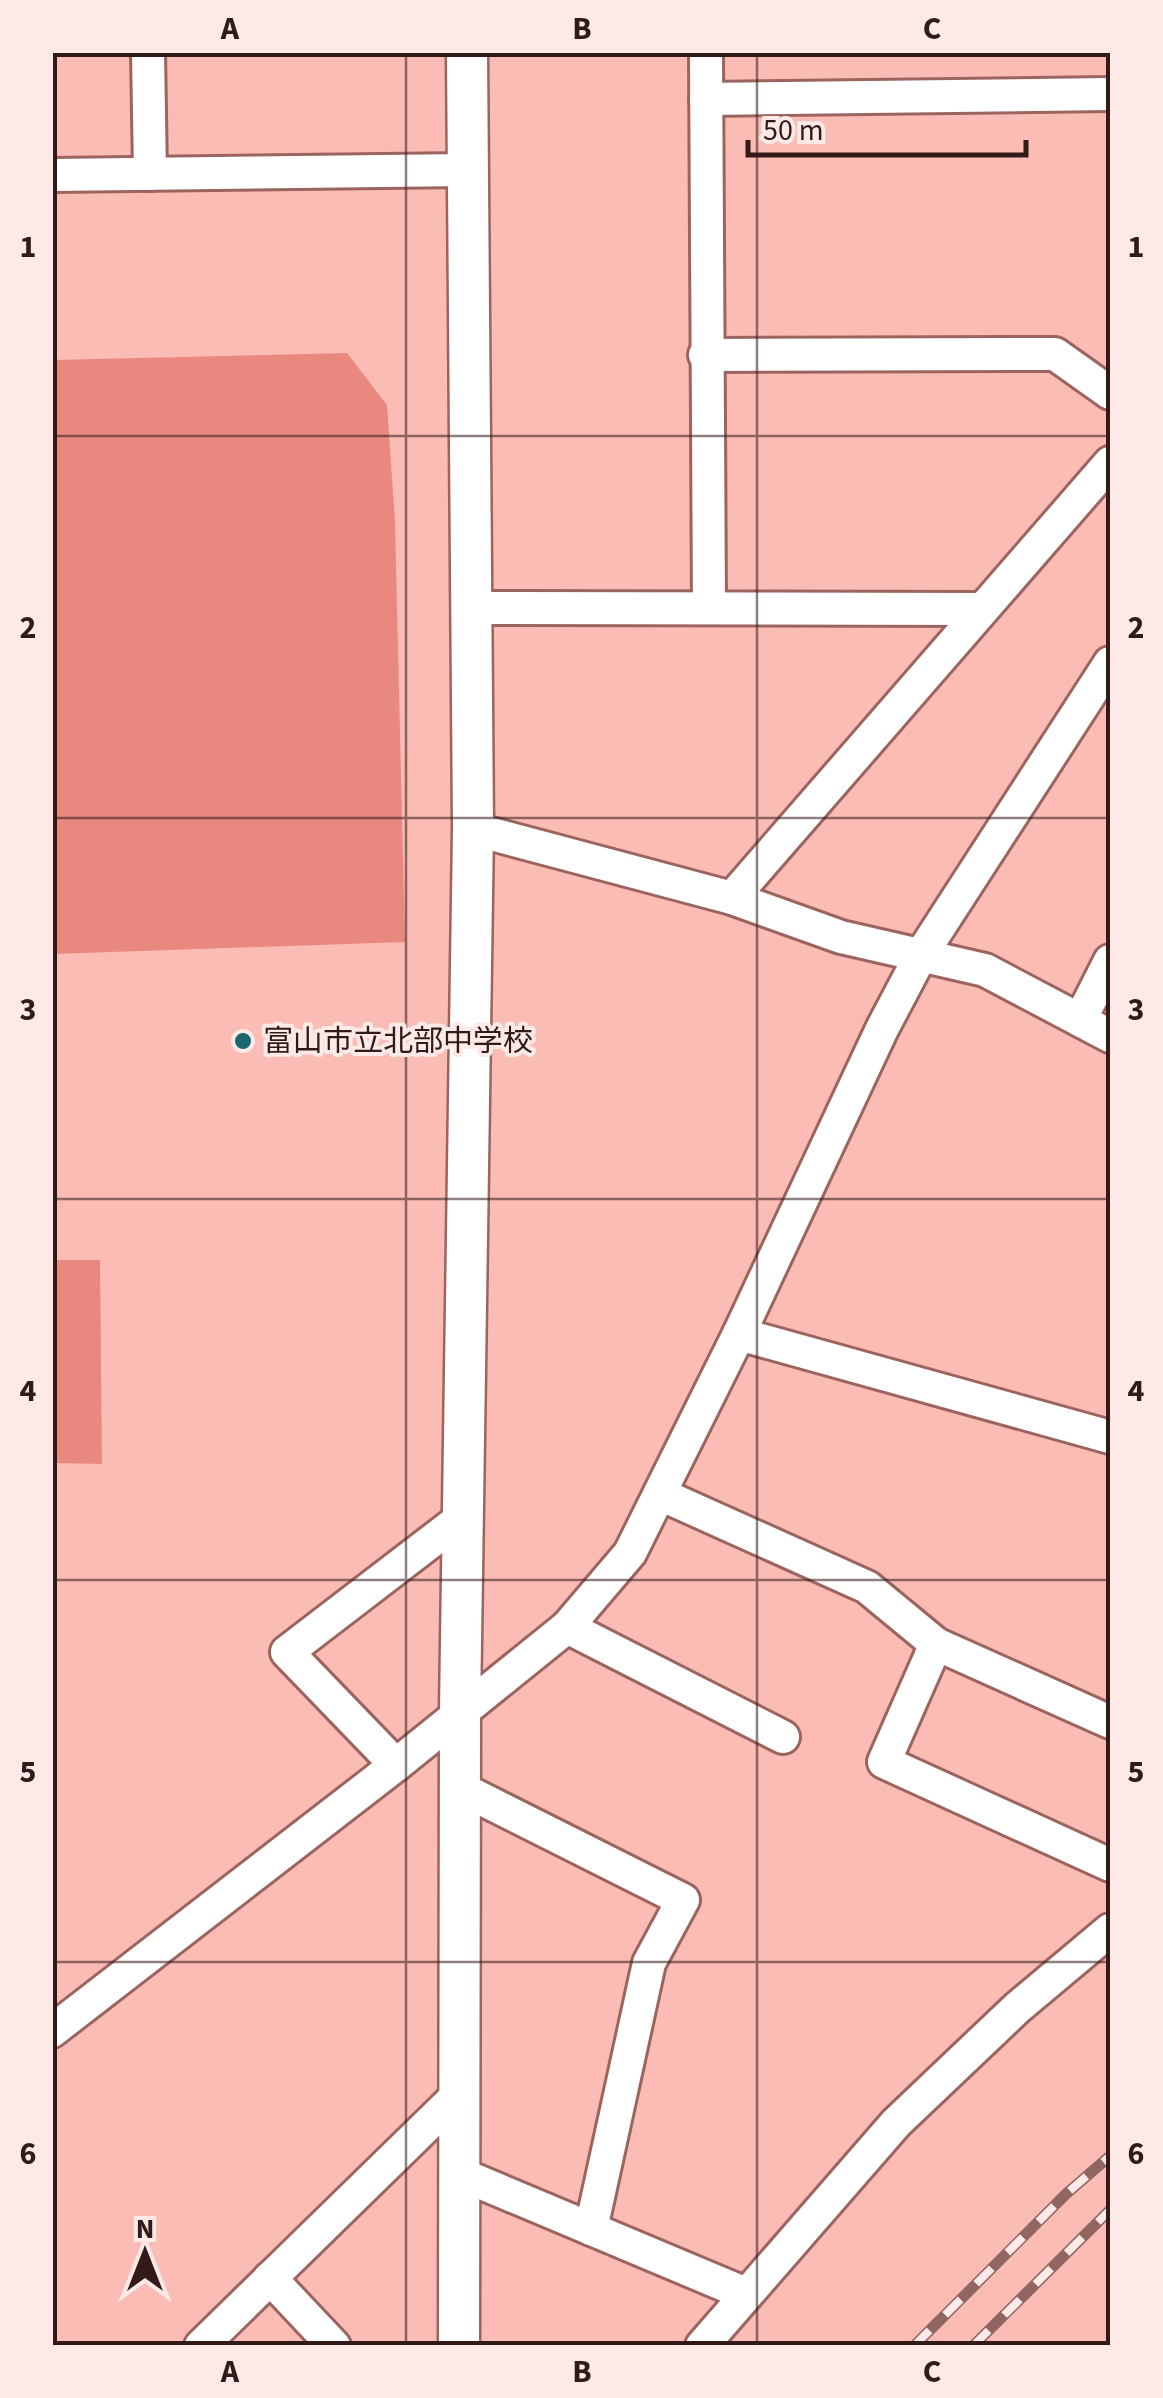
<svg xmlns="http://www.w3.org/2000/svg" width="1163" height="2398" viewBox="0 0 1163 2398" font-family="'Source Sans 3','Noto Sans JP',sans-serif">
	<style>
		.green { fill: #e9887f }
		.lines { fill: none; stroke-linecap: round; stroke-linejoin: round }
		.minor-casing { stroke: #9c645e; stroke-width: 38 }
		.tertiary-casing { stroke: #9c645e; stroke-width: 45 }
		.minor { stroke: #fff; stroke-width: 32 }
		.tertiary { stroke: #fff; stroke-width: 40 }
		.rail-casing { stroke: #906662; stroke-width: 11 }
		.rail { stroke: #fde9e7; stroke-width: 8; stroke-dasharray: 22; stroke-linecap: butt }
		.grid { fill: none; stroke: #311a18; stroke-width: 2.5; stroke-opacity: 0.55 }
		.poi-dot { fill: #1b676f; stroke: #fde9e7; stroke-width: 4 }
		.labels { text-anchor: middle; dominant-baseline: central; stroke-width: 8; stroke-linejoin: round; paint-order: stroke }
		.poi-label { font-size: 30px; fill: #311a18; stroke: #fde9e7; text-anchor: start }
		.neatline { fill: none; stroke: #311a18; stroke-width: 4 }
		.grid-label { font-size: 32px; text-anchor: middle; font-weight: bold; fill: #311a18 }
	</style>
	<rect width="100%" height="100%" fill="#fbbcb5"/>
	<g class="green">
		<path d="M347,353L387,405L395,522L405,942L53,954V360Z"/>
		<path d="M53,1260H100L102,1464L53,1463Z"/>
	</g>
	<g class="lines">
		<defs>
			<g id="minor">
				<path d="M148,52L150,174"/>
				<path d="M706,52L709,608"/>
				<path d="M706,99L1110,94"/>
				<path d="M52,175L468,170"/>
				<path d="M705,355L1055,354L1110,393"/>
				<path d="M473,608L982,609"/>
				<path d="M473,829L732,898L841,937L985,970L1110,1036"/>
				<path d="M732,898L1110,463"/>
				<path d="M1080,1020L1110,961"/>
				<path d="M739,1334L1110,1437"/>
				<path d="M660,1494L867,1587L936,1644L1110,1722"/>
				<path d="M567,1627L783,1737"/>
				<path d="M936,1644L884,1762L1110,1865"/>
				<path d="M396,1765L287,1652L463,1517"/>
				<path d="M460,1788L683,1900L649,1963L591,2229"/>
				<path d="M52,2031L396,1765L567,1627L630,1553L739,1334L882,1029L921,955L1110,663"/>
				<path d="M458,2173L746,2294"/>
				<path d="M270,2278L334,2346"/>
				<path d="M201,2346L458,2095"/>
				<path d="M702,2346L896,2123L1017,2008L1110,1930"/>
			</g>
			<path id="tertiary" d="M459,2346L460,1710L473,829L467,52"/>
		</defs>
		<use href="#minor" class="minor-casing"/>
		<use href="#tertiary" class="tertiary-casing"/>
		<use href="#minor" class="minor"/>
		<use href="#tertiary" class="tertiary"/>
		<defs>
			<g id="rail">
				<path d="M914,2346L1066,2194L1110,2156"/>
				<path d="M973,2346L1110,2210"/>
			</g>
		</defs>
		<use href="#rail" class="rail-casing"/>
		<use href="#rail" class="rail"/>
	</g>
	<path class="grid" d="M406,52V2346M757,52V2346M52,436H1110M52,818H1110M52,1199H1110M52,1580H1110M52,1962H1110"/>
	<circle class="poi-dot" cx="243" cy="1041" r="10"/>
	<g class="labels">
		<g class="poi-label">
			<text x="263" y="1041">富山市立北部中学校</text>
		</g>
	</g>
	<rect width="1163" height="2398" fill="none" stroke="#fde9e7" stroke-width="110"/>
	<g transform="translate(145 2253)" stroke="#fde9e7" stroke-width="8" paint-order="stroke">
	<path d="M0-8L18 38L0 25L-18 38Z" fill="#311a18"/>
	<text y="-15" font-size="28" font-weight="bold" text-anchor="middle" fill="#311a18">N</text>
	</g>
	<path d="M748 140v15h278v-15" fill="none" stroke="#311a18" stroke-width="5"/>
	<text x="763" y="140" font-size="30" fill="#311a18" stroke="#fde9e7" stroke-width="8" paint-order="stroke">50 m</text>
	<rect x="55" y="55" width="1053" height="2288" class="neatline"/>
	<g class="grid-label">
		<text x="230" y="39">A</text>
		<text x="582" y="39">B</text>
		<text x="932" y="39">C</text>
		<text x="28" y="257">1</text>
		<text x="1136" y="257">1</text>
		<text x="28" y="638">2</text>
		<text x="1136" y="638">2</text>
		<text x="28" y="1020">3</text>
		<text x="1136" y="1020">3</text>
		<text x="28" y="1401">4</text>
		<text x="1136" y="1401">4</text>
		<text x="28" y="1782">5</text>
		<text x="1136" y="1782">5</text>
		<text x="28" y="2164">6</text>
		<text x="1136" y="2164">6</text>
		<text x="230" y="2382">A</text>
		<text x="582" y="2382">B</text>
		<text x="932" y="2382">C</text>
	</g>
</svg>
